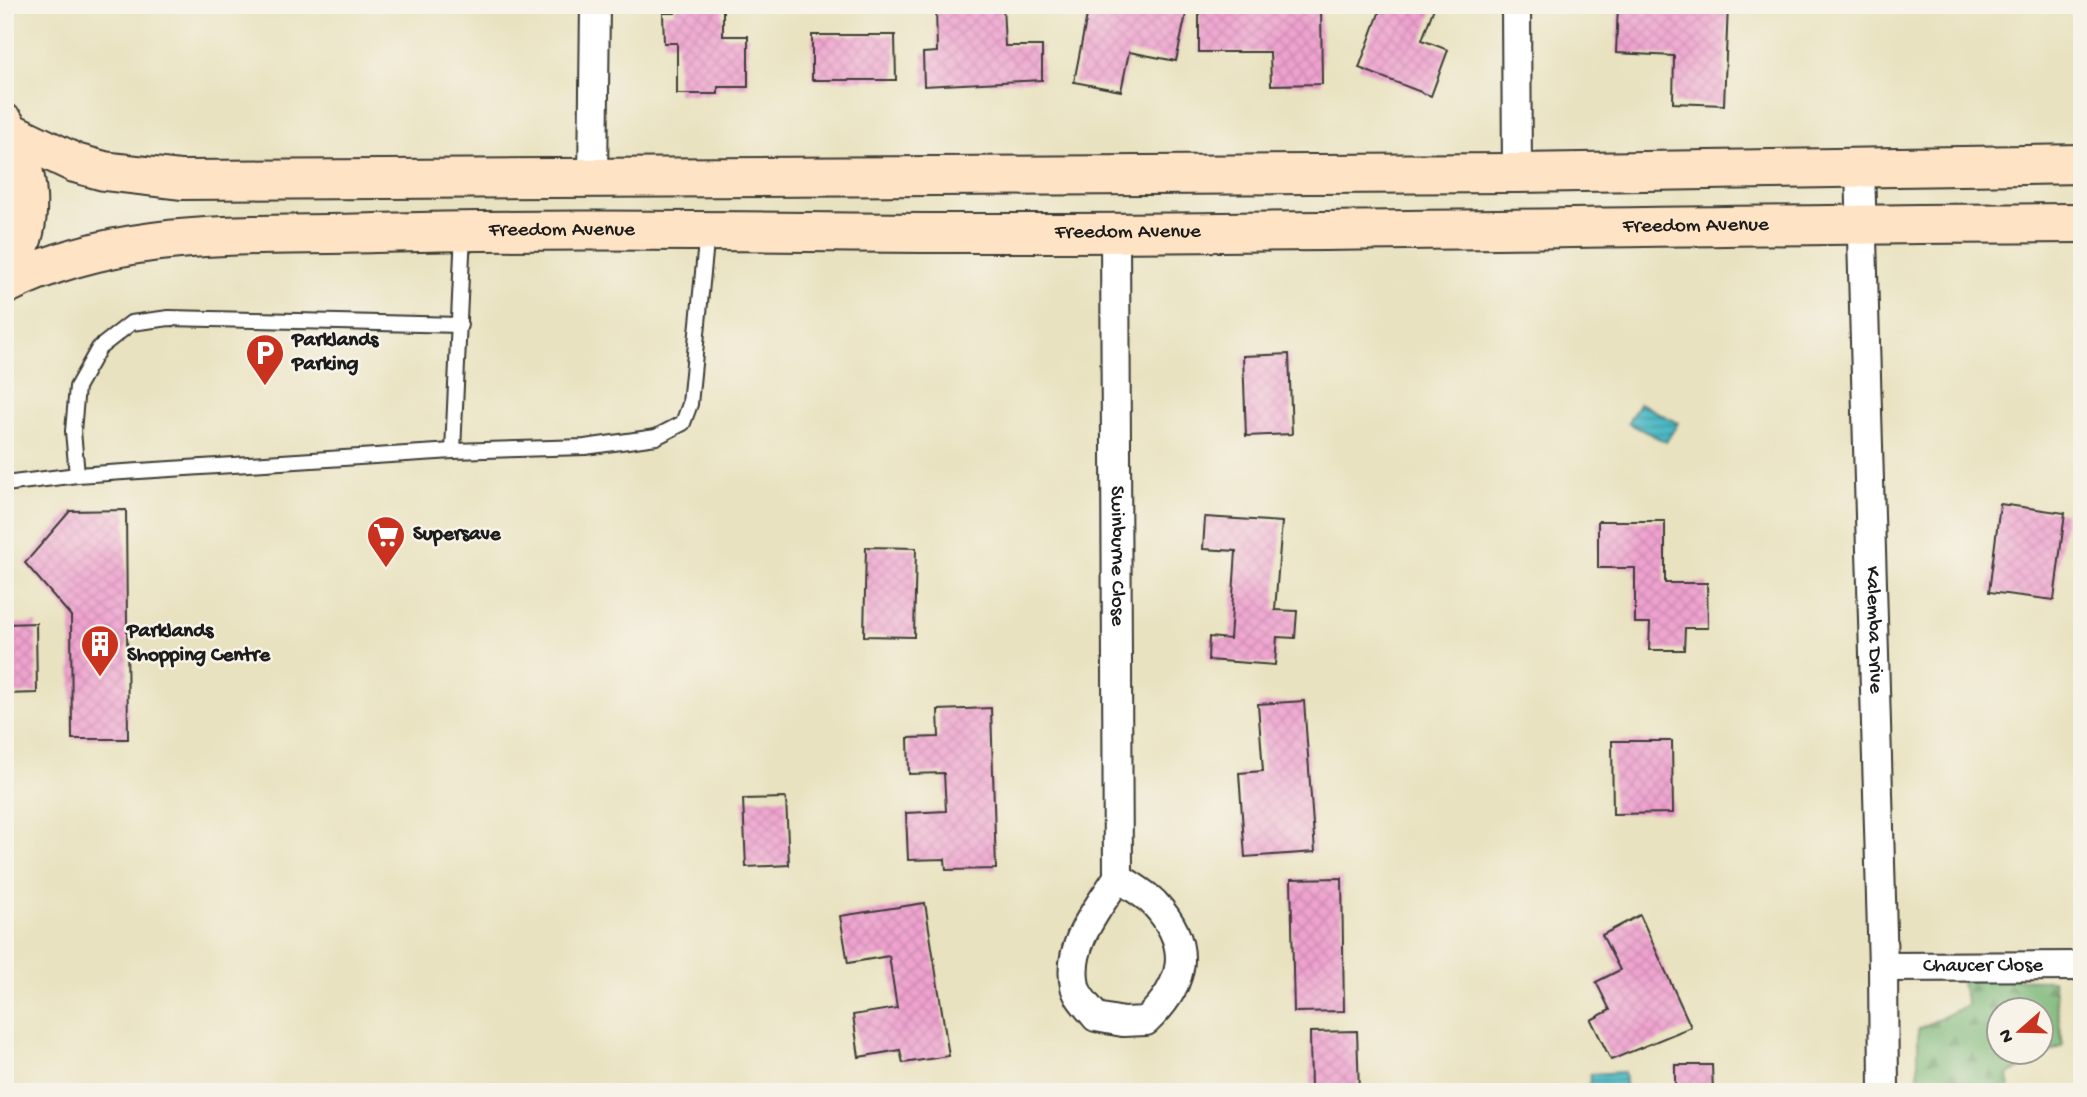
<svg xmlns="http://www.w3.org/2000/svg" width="2087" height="1097" viewBox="0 0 2087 1097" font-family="'Gochi Hand',sans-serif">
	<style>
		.forest { fill: url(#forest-firs); stroke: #4a6848; stroke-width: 2; fill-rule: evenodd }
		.water { fill: url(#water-rules); stroke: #326a70; stroke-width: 2 }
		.building { fill: url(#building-cross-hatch) }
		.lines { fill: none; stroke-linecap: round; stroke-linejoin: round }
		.service-casing { stroke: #3b3a35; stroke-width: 18 }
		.minor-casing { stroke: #3b3a35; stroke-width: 32 }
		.secondary-casing { stroke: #3b3a35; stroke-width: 42 }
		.service { stroke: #fff; stroke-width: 14 }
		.minor { stroke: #fff; stroke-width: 28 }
		.secondary { stroke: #fee4c5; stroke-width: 38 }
		.labels { text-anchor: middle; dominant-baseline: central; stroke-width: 5; stroke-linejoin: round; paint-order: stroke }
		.street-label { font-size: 21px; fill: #1c1c1c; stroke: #f7f3e8 }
		.poi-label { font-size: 21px; font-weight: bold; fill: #1c1c1c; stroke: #f7f3e8; text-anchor: start }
	</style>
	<defs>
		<pattern id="forest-firs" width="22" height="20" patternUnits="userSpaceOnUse" patternTransform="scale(1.75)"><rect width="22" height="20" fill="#78b575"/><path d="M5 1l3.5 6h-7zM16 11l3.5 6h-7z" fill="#62925f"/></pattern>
		<pattern id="water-rules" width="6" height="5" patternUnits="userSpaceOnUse" patternTransform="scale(1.75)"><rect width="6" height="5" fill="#49b7c3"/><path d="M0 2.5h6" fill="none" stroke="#3c949e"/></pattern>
		<pattern id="building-cross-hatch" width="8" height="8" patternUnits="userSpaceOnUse" patternTransform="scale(1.75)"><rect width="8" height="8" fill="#efa2cf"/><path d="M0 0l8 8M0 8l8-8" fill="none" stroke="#cc8bb1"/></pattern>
	</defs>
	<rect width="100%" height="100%" fill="#f7f3e8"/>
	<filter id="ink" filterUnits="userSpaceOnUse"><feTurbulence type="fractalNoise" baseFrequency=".0143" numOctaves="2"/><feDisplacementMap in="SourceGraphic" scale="14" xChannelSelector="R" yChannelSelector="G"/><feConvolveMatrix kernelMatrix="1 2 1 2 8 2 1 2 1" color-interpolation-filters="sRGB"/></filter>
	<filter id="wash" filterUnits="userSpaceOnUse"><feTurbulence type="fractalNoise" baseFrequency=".00686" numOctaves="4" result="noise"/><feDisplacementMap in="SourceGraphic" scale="28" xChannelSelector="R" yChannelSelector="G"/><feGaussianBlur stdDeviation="1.57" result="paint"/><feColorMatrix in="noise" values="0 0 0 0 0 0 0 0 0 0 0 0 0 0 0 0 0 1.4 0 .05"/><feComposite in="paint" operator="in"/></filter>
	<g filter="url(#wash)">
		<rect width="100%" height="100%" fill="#e9e2c0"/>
		<path class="forest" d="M1960,979L2053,980L2063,1045L2008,1075L2009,1092H1918V1029L1968,1005ZM2000,1010H2042V1052H2000Z"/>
		<g class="water">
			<path d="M1639,403L1678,423L1666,442L1628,423Z"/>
			<path d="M1624,1072L1626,1092H1589L1590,1074Z"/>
		</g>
		<g id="blocks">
			<g class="building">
				<path d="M675,5H723V36H748V87H718V94H677V43H664L663,13H675Z"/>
				<path d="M936,5H1003L1005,46H1042V80L924,86L923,53L937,52Z"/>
				<path d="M1089,5H1188L1176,61L1129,52L1121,91L1074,82Z"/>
				<path d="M1199,5H1321L1322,84L1271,85L1270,52H1199Z"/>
				<path d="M1382,5H1435L1422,40L1448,50L1431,96L1359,68Z"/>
				<path d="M1618,5H1728L1724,105L1673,103L1674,56L1616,53Z"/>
				<path d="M812,35H895L896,80H812Z"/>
				<path d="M1289,354L1292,434L1246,436L1243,356Z"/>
				<path d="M2000,504L2065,513L2054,600L1989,592Z"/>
				<path d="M126,510L128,739H72L71,616L25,563L70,511Z"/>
				<path d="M1205,517L1282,522L1275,610L1297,611L1295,638L1277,637L1275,665L1208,660L1209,637L1230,639L1236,551L1203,549Z"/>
				<path d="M1598,521H1665V583H1707L1708,628H1685L1684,650H1649L1650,623H1635V568H1598Z"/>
				<path d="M866,547L916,548L914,637L864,636Z"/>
				<path d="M36,623L37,693L5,694V624Z"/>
				<path d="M1304,701L1315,852L1245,857L1239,773L1263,771L1258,704Z"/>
				<path d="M991,708L996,869L946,870L945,859L908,860L906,813L946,811L944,773L909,774L908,738L939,737L938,710Z"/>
				<path d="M1612,741H1672L1673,813L1613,814Z"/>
				<path d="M786,798L789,865L746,867L743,799Z"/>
				<path d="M1342,878L1344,1011L1294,1012L1291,879Z"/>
				<path d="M925,903L949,1056L903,1063L900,1050L859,1057L853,1015L897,1008L889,956L848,963L840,916Z"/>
				<path d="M1640,915L1691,1027L1611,1060L1591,1020L1610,1010L1596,982L1620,970L1602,935Z"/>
				<path d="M1357,1031L1359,1092H1311L1310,1032Z"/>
				<path d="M1675,1065H1712L1713,1092H1675Z"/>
			</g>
		</g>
	</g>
	<g filter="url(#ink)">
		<use href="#blocks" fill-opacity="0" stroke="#3b3a35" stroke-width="2"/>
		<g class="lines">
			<defs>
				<g id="service">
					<path d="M453,451L463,232"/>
					<path d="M77,475L73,431L77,387L99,348L131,323L169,318L460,325"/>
					<path d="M5,484L77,475L453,451L585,447L656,437L683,423L690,404L707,232"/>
				</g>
				<g id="minor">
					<path d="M1516,5L1517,173"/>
					<path id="s1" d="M1860,168L1883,967L1884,1092"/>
					<path d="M593,178L595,5"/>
					<path id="s2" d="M1115,234L1118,877"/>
					<path d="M1118,877C1129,885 1144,893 1154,903C1194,946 1185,984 1146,1021L1123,1022L1096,1017C1090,1009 1077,997 1075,986C1066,945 1098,909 1118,877Z"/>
					<path id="s3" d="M1883,967L2082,966"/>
				</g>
				<g id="secondary">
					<path d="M5,124C30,169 39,227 5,272"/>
					<path d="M10,132L75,163L104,171L181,180L1517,173L2082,164"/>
					<path id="s4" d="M5,285C123,226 247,237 375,233C566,228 759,232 951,233C1328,234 1705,224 2082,223"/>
				</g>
			</defs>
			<use href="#service" class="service-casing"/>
			<use href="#minor" class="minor-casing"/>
			<use href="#secondary" class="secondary-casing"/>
			<use href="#service" class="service"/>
			<use href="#minor" class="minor"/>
			<use href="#secondary" class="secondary"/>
		</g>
	</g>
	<defs>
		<symbol id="parking-pin" viewBox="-11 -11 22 30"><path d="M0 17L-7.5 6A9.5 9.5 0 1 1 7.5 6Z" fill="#c8321e" stroke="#f7f3e8"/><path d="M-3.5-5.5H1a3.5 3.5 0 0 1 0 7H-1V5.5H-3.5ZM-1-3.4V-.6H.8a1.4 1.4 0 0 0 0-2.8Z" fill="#fff"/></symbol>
		<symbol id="supermarket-pin" viewBox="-11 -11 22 30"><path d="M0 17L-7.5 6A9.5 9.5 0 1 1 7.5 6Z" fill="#c8321e" stroke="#f7f3e8"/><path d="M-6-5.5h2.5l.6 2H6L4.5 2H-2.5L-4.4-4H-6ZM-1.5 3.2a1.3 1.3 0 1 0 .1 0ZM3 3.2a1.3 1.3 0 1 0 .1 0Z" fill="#fff"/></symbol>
		<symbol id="building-pin" viewBox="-11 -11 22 30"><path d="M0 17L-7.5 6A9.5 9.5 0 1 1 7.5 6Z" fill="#c8321e" stroke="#f7f3e8"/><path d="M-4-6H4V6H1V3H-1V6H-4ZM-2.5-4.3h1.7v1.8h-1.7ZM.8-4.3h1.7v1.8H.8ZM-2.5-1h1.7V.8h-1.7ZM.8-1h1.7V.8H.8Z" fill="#fff"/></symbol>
	</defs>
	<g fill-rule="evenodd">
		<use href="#parking-pin" x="243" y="331" width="44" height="60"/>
		<use href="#supermarket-pin" x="364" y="513" width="44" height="60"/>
		<use href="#building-pin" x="78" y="622" width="44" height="60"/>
	</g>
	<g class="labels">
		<g class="street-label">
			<text stroke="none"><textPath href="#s4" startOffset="1698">Freedom Avenue</textPath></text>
			<text stroke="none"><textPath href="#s4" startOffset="564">Freedom Avenue</textPath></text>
			<text stroke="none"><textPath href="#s4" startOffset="1130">Freedom Avenue</textPath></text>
			<text stroke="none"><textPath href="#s2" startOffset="322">Swinburne Close</textPath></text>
			<text stroke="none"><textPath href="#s1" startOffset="462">Kalemba Drive</textPath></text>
			<text stroke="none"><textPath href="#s3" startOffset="100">Chaucer Close</textPath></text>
		</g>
		<g class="poi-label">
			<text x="292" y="341">Parklands<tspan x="292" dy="24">Parking</tspan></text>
			<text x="413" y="535">Supersave</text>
			<text x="127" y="632">Parklands<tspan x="127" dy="24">Shopping Centre</tspan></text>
		</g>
	</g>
	<rect width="2087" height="1097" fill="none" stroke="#f7f3e8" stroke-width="28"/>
	<g transform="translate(2020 1031) rotate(250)"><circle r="33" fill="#f7f3e8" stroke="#9f9d96" stroke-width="2"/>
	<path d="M0-5L12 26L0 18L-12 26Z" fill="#c8321e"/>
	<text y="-10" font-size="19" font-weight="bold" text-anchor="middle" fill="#1c1c1c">N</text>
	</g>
</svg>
